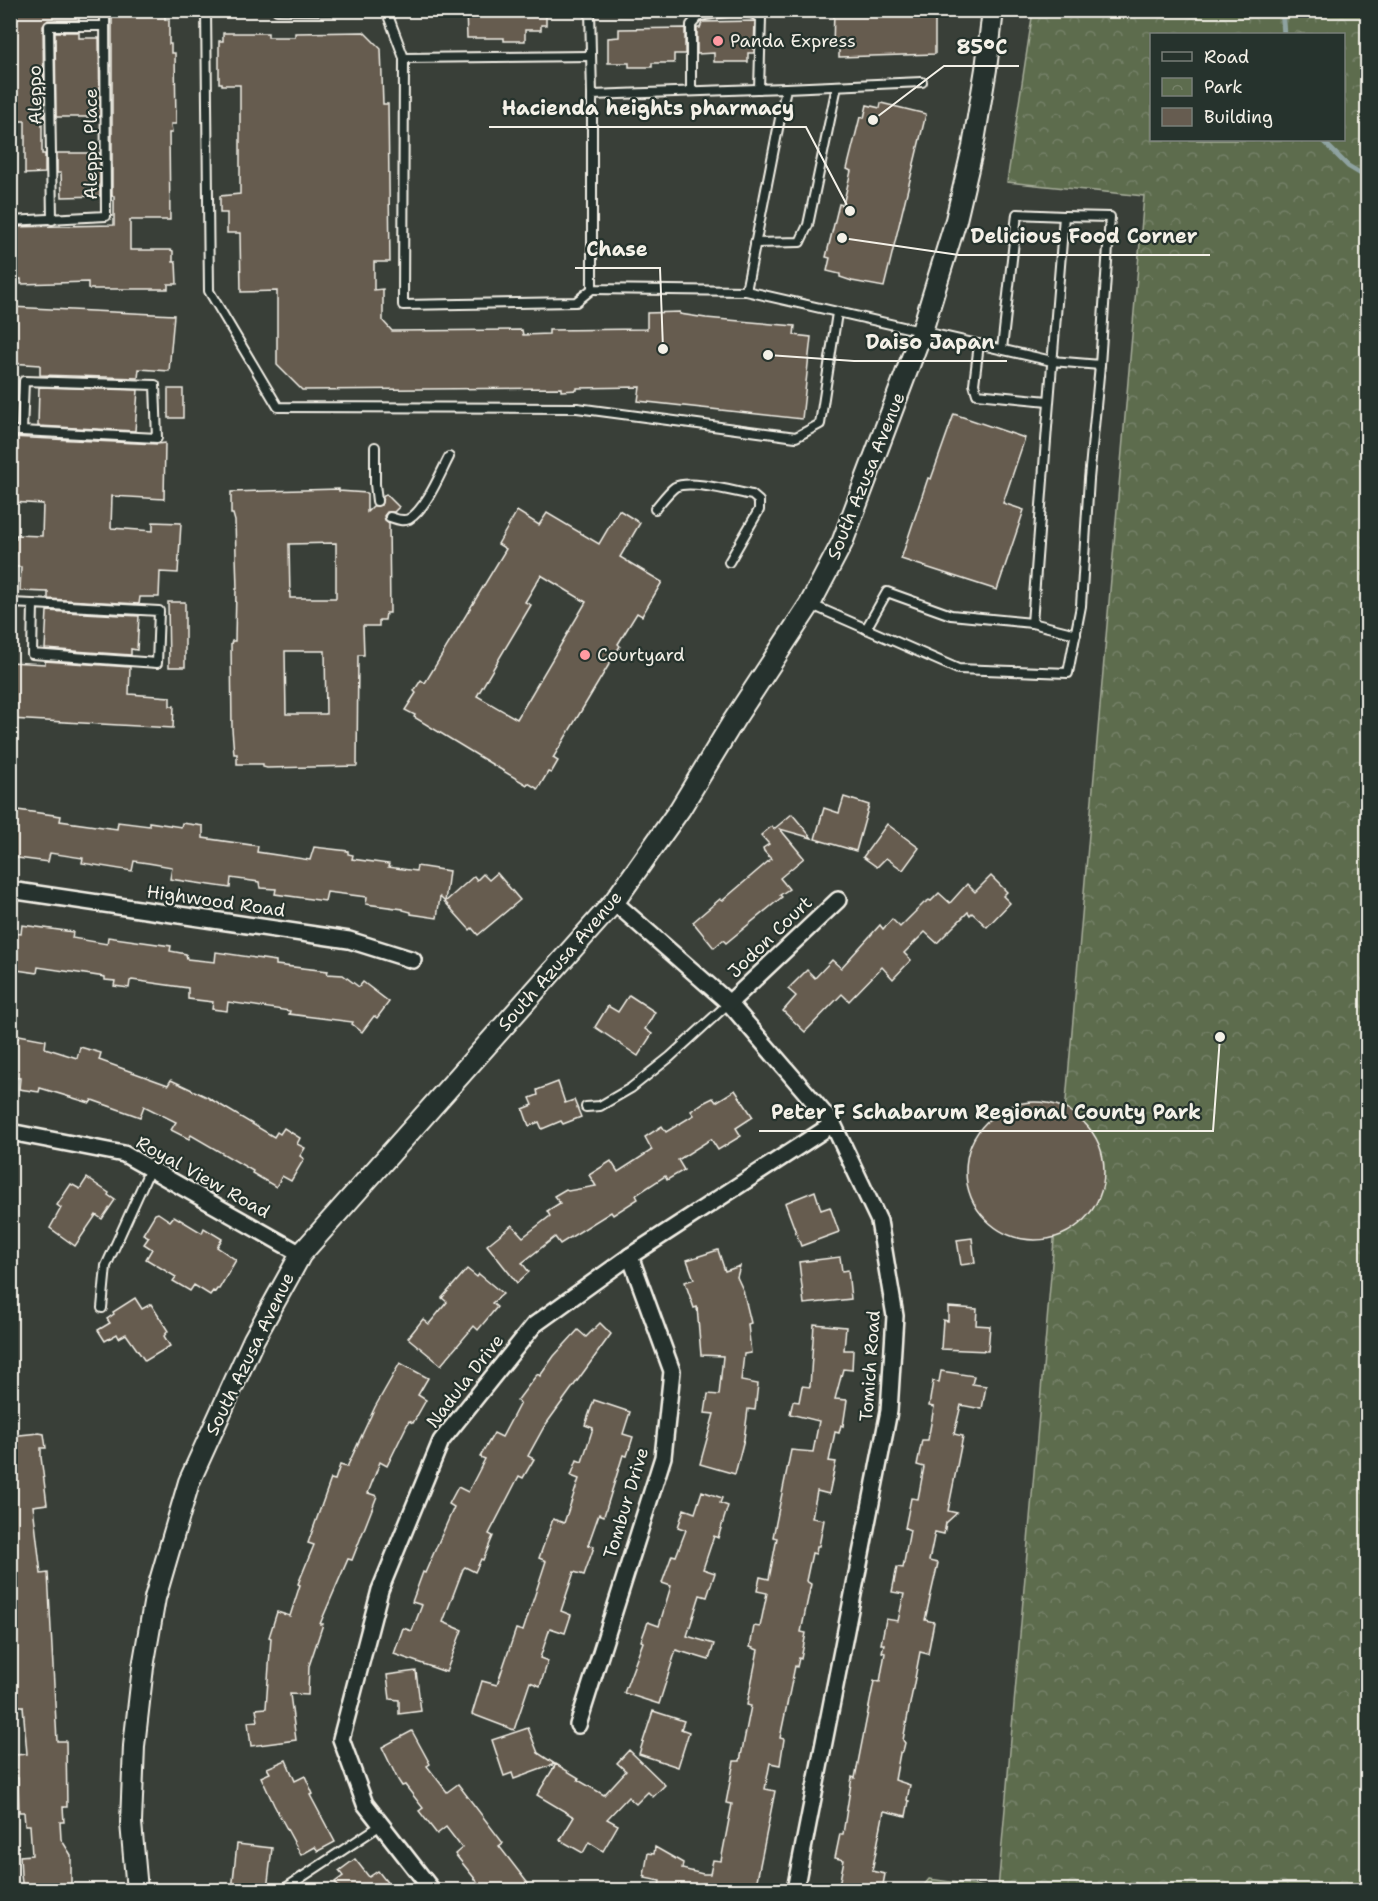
<svg xmlns="http://www.w3.org/2000/svg" width="1378" height="1901" viewBox="0 0 1378 1901" font-family="'Shantell Sans',sans-serif">
	<style>
		.grass { fill: url(#grass-dots); stroke: #a8ae9b; stroke-width: 1.5 }
		.park { fill: url(#park-crowns); stroke: #a8ae9b; stroke-width: 1.5; fill-rule: evenodd }
		.lines { fill: none; stroke-linecap: round; stroke-linejoin: round }
		.stream { stroke: #8ea2a0; stroke-width: 5 }
		.building { fill: #665c50; stroke: #f4f1e8; stroke-width: 1.5; fill-rule: evenodd }
		.service-casing { stroke: #f4f1e8; stroke-width: 12 }
		.minor-casing { stroke: #f4f1e8; stroke-width: 20 }
		.tertiary-casing { stroke: #f4f1e8; stroke-width: 24 }
		.service { stroke: #26332d; stroke-width: 8 }
		.minor { stroke: #26332d; stroke-width: 15 }
		.tertiary { stroke: #26332d; stroke-width: 20 }
		.poi-dot { fill: #ff9aa2; stroke: #26332d; stroke-width: 2 }
		.labels { text-anchor: middle; dominant-baseline: central; stroke-width: 4.5; stroke-linejoin: round; paint-order: stroke }
		.poi-label { font-size: 18px; fill: #f4f1e8; stroke: #26332d; text-anchor: start }
		.street-label { font-size: 18px; fill: #f4f1e8; stroke: #26332d }
		.leader { fill: none; stroke: #f4f1e8; stroke-width: 2 }
		.callout-dot { fill: #f4f1e8; stroke: #26332d; stroke-width: 2 }
		.callout-label { font-size: 20px; text-anchor: middle; font-weight: bold; fill: #f4f1e8; stroke: #26332d; stroke-width: 4.5; stroke-linejoin: round; paint-order: stroke }
	</style>
	<defs>
		<pattern id="grass-dots" width="8" height="8" patternUnits="userSpaceOnUse" patternTransform="scale(1.5)"><rect width="8" height="8" fill="#5d6c4e"/><path d="M2 2h.1M6 6h.1" fill="none" stroke="#758168" stroke-width="1.8" stroke-linecap="round"/></pattern>
		<pattern id="park-crowns" width="20" height="18" patternUnits="userSpaceOnUse" patternTransform="scale(1.5)"><rect width="20" height="18" fill="#5d6c4e"/><path d="M2 6a3 3 0 1 1 6 0M12 15a3 3 0 1 1 6 0" fill="none" stroke="#758168"/></pattern>
	</defs>
	<rect width="100%" height="100%" fill="#393f38"/>
	<filter id="ink" filterUnits="userSpaceOnUse"><feTurbulence type="fractalNoise" baseFrequency=".0167" numOctaves="2"/><feDisplacementMap in="SourceGraphic" scale="12" xChannelSelector="R" yChannelSelector="G"/><feConvolveMatrix kernelMatrix="1 2 1 2 8 2 1 2 1" color-interpolation-filters="sRGB"/></filter>
	<g filter="url(#ink)">
		<path class="grass" d="M929,1879L1008,1890H920Z"/>
		<path class="park" d="M1033,11H1367V1890H998L1144,196L1007,182ZM1152,34H1344V140H1152Z"/>
		<g class="lines">
			<g class="stream">
				<path d="M1282,10L1284,34"/>
				<path d="M1322,140L1348,166L1368,178"/>
			</g>
		</g>
		<g class="building">
			<path d="M10,10H79V20H48L43,26L44,117H42V154H45V173L25,174V121H10Z"/>
			<path d="M112,10H165V20H169V44H171V53H175L176,124H171L172,133H169L170,220H130V250H171L173,251V262H176L177,284H168V289H88V282L21,284V279H10V227L114,225V196H112Z"/>
			<path d="M466,10H546V25H541V30H525V41H504V38H467Z"/>
			<path d="M834,10H935V54L839,57V48H833Z"/>
			<path d="M755,21L754,53H748V62H714V53L697,54V28H700L702,22Z"/>
			<path d="M685,28V54H674V63H652V67H629V63H608V38L619,37V29Z"/>
			<path d="M55,32H79V38H99L100,117H56Z"/>
			<path d="M364,32L381,49L383,104H388L390,262H374V290L383,289V321L392,331L522,330L523,335L549,334V330L647,329V313L680,312V314L706,318L795,326L794,335L811,337L802,419L638,401L640,387L577,388V390L561,391V388L302,390L277,365V291L241,292L240,233H227V213H220V196L240,194V85H222V83H219V41H223V33H268V37H295V33Z"/>
			<path d="M881,103L926,114L884,287L852,281L840,277V274L827,271L830,258L826,257L839,204L843,205L851,171L847,169L860,117L864,118L867,105L880,108Z"/>
			<path d="M57,153H100V196L62,197L61,173H57Z"/>
			<path d="M10,307L174,315L169,371L139,369L138,378L40,375V365L10,363Z"/>
			<path d="M39,387L138,390L135,431L38,426Z"/>
			<rect x="168" y="389" width="15" height="29"/>
			<path d="M954,414L1025,438L1003,503L1024,510L997,590L901,559L928,478L931,479Z"/>
			<path d="M10,437L157,444L165,443L164,499L112,496L111,528L153,531V522L181,523L178,573L160,572L159,597H140L139,604L48,599V592L20,591L21,567H10V538L16,539V535L42,536L43,504L10,502Z"/>
			<path d="M339,489V491L367,493V512L373,506L381,505L383,497L386,494L399,507L394,512H387L384,516L385,520L389,523L390,613H386L385,620H379V626H363L364,655H358L357,766L267,768L263,767V764H237V754H234L232,729L231,644L232,641H235L236,589H237L235,521L233,514H231V492ZM336,543V598H290L289,544ZM285,651H325L326,714H286Z"/>
			<path d="M619,510L640,523L620,557L662,582L642,616L637,613L618,644L620,646L553,758L558,761L551,773L548,772L538,789L528,783L527,785L490,763L414,717L415,715L405,710L416,693L414,691L421,680L425,683L506,549L498,544L517,511L539,525L547,513L599,544ZM541,575L586,602L517,719L477,696L531,605L525,602Z"/>
			<path d="M168,602H185V667H169Z"/>
			<path d="M47,611L139,616L137,650L131,649V655L45,649Z"/>
			<path d="M45,661L130,667L129,694L170,697V706H174L173,728L10,719V662L45,664Z"/>
			<path d="M844,797L869,805L856,851L815,839L824,808L839,813Z"/>
			<path d="M10,809L61,816L60,821L117,829L118,822L149,826V822L181,827L182,823L203,826V838L258,846L257,852L310,860L314,847L348,851V854L353,855L352,859L389,864L388,867L416,871L417,866L449,871L445,902L440,897L437,918L411,914V912L403,910V909L366,904L367,897L327,892L325,901L275,894L276,889L260,888L259,882L231,878L230,888L170,879L172,867L148,863L134,861L132,871L82,863L83,858L50,853L48,862L10,857Z"/>
			<path d="M792,814L812,838L780,829L804,858L780,878L789,889L780,895L782,897L726,943L723,940L714,948L693,922L720,899L722,901L771,859L764,851L763,848L769,844L761,835L772,826L774,829Z"/>
			<path d="M887,824L919,848L903,870L886,858L877,867L863,857Z"/>
			<path d="M497,873L520,900L478,935L472,928L470,930L445,902L474,876L477,880L483,874L489,880Z"/>
			<path d="M991,876L1007,892L1003,896L1010,903L987,927L972,913L970,915L968,912L937,943L925,932L904,953L911,960L893,979L882,967L849,1001L842,994L805,1032L783,1011L796,996L788,989L807,970L815,978L832,960L841,968L880,925L883,929L892,919L900,927L924,903L929,900L931,901L939,893L950,903L967,884L975,892Z"/>
			<path d="M22,925L73,932L72,938L107,944L108,937L171,946L170,951L186,954L187,959L215,962L216,952L276,961V965L328,971L327,974L343,975L359,987L363,982L389,1002L377,1018L374,1016L362,1032L352,1024L353,1022L289,1014L290,1011L228,1002L227,1011L212,1009L213,1002L188,999V988L132,980L130,981L129,988L114,986L115,981L105,980V977L38,967L37,973L10,969V933L21,934Z"/>
			<path d="M629,995L655,1012L645,1029L652,1034L638,1056L595,1027L608,1006L618,1012Z"/>
			<path d="M19,1035L46,1040L45,1048L77,1058L80,1047L101,1053L99,1060L168,1085L171,1080L207,1097L274,1137L277,1132L280,1134L284,1128L300,1138L297,1144L305,1148L300,1156L304,1159L291,1181L282,1176L276,1187L252,1173L253,1171L191,1135L189,1139L171,1130L176,1122L144,1106L140,1117L92,1100L90,1103L40,1088L39,1092L19,1089L20,1078L10,1077V1036L18,1038Z"/>
			<path d="M558,1082L565,1103L574,1100L581,1117L563,1124L561,1121L542,1129L539,1122L529,1126L523,1109L533,1105L530,1098L538,1095L537,1090Z"/>
			<path d="M735,1090L753,1117L736,1128L741,1136L718,1150L711,1139L678,1160L684,1170L667,1180L665,1176L636,1195L638,1199L613,1215L611,1212L560,1244L555,1237L522,1263L529,1272L517,1283L487,1245L512,1225L523,1237L550,1216L547,1211L560,1203L554,1196L566,1189L568,1191L596,1186L589,1175L611,1161L618,1172L652,1150L645,1137L662,1126L666,1132L694,1115L691,1111L703,1103L713,1098L716,1102Z"/>
			<circle cx="1035" cy="1171" r="69"/>
			<path d="M87,1178L109,1193L108,1195L115,1200L102,1219L96,1215L75,1246L50,1228L61,1208L57,1205L71,1184L80,1189Z"/>
			<path d="M815,1191L821,1210L830,1207L839,1232L801,1246L785,1203Z"/>
			<path d="M158,1213L170,1221L174,1216L202,1233L204,1228L222,1239L217,1247L236,1260L219,1289H217L215,1292L213,1291L210,1295L194,1285L190,1291L173,1281L176,1277L146,1259L152,1249L144,1244L149,1237L143,1234L155,1214Z"/>
			<path d="M972,1238L975,1263L961,1265L957,1240Z"/>
			<path d="M718,1250L725,1271L740,1266L737,1277L743,1290L751,1323L748,1324L751,1353L744,1354L741,1381L758,1384L755,1410L748,1409L744,1439L735,1474L700,1464L714,1414L705,1413L708,1394L719,1395L723,1356L701,1355L697,1307L694,1308L685,1282L694,1279L687,1260Z"/>
			<path d="M840,1257L842,1271L848,1270L851,1299L804,1304L799,1262Z"/>
			<path d="M467,1269L477,1277L479,1274L503,1294L492,1303L497,1307L478,1330L474,1326L441,1365L408,1338L423,1319L429,1324L447,1302L442,1298Z"/>
			<path d="M135,1298L142,1309L151,1304L168,1331L164,1336L170,1346L145,1361L126,1334L119,1338L117,1334L105,1341L98,1330L110,1323L107,1319L114,1314L113,1312Z"/>
			<path d="M948,1307L977,1309L976,1325L990,1326L988,1351L941,1349L943,1320L948,1321Z"/>
			<path d="M600,1323L611,1334L544,1427L528,1456L534,1459L523,1478L519,1476L489,1534L493,1536L483,1560L481,1559L475,1572L465,1567L463,1569L443,1622L462,1630L446,1672L394,1654L403,1628L412,1631L422,1605L412,1602L423,1572L425,1573L454,1507L449,1504L458,1487L468,1492L485,1459L480,1457L494,1433L502,1437L520,1403L517,1401L535,1377L538,1374L540,1376L554,1356L578,1330L586,1337Z"/>
			<path d="M814,1324L846,1327L844,1350H853L852,1370L843,1369L835,1399L847,1400L843,1426L841,1425L839,1433L835,1432L829,1461L836,1462L829,1494L817,1491L812,1518L824,1520L819,1546H817L816,1554L812,1553L806,1581L811,1584L801,1632L806,1633L801,1659L799,1658L797,1667L795,1666L780,1738L784,1739L780,1765L770,1763L765,1789L775,1791L755,1890H683L659,1886L660,1881L645,1878L646,1876L644,1875L648,1853L654,1854L655,1847L683,1863L682,1869L703,1874H710L713,1860L721,1861L732,1804L726,1803L734,1761H740L751,1706L747,1705L758,1650L750,1647L754,1626L760,1627L767,1593L757,1591L760,1577L769,1579L777,1538L773,1537L791,1450L813,1452L819,1421L790,1414L793,1401L799,1402L802,1386L810,1387Z"/>
			<path d="M400,1363L428,1378L418,1395L426,1400L413,1423L409,1421L387,1466L380,1462L368,1493L377,1496L370,1514L352,1560L348,1559L320,1624H323L309,1666L308,1695L290,1694L296,1740L251,1746L248,1722L258,1721L256,1709L266,1708L271,1638L269,1637L277,1612L290,1616L300,1585L298,1584L314,1545L308,1543L331,1479L335,1480L340,1465L347,1467L375,1407Z"/>
			<path d="M941,1371L974,1376L972,1384L986,1386L982,1409L961,1405L954,1434L963,1436L948,1511L957,1513L946,1523L944,1534L935,1532L929,1561L938,1563L925,1620L934,1622L928,1654L920,1652L903,1740L905,1743L903,1751L900,1753L895,1780L910,1785L907,1800L909,1801L906,1816L884,1811L872,1871L885,1874L882,1890H838L844,1860L835,1858L840,1834H843L852,1777L855,1778L874,1681L880,1682L885,1653L882,1652L884,1644H881L886,1619L898,1621L904,1594L892,1592L897,1567L903,1568L910,1530L905,1528L911,1498L918,1499L924,1467L917,1465L922,1440H928L934,1407L929,1406L933,1381L939,1382Z"/>
			<path d="M594,1400L630,1412L623,1434L633,1437L627,1456L623,1455L604,1516L599,1514L588,1545L594,1547L584,1575L574,1572L561,1611L571,1615L565,1633L550,1628L540,1658L548,1661L540,1686L530,1682L514,1730L472,1714L482,1681L497,1685L516,1629L523,1631L546,1561L539,1558L553,1519L564,1523L579,1479L571,1476L577,1460L582,1462L593,1428L585,1425Z"/>
			<path d="M39,1433L44,1434L46,1448H41V1457L47,1504L33,1506L41,1574L48,1573L57,1741H66L67,1807H63L64,1822H60L61,1839L71,1855V1890H23L21,1875L20,1856L32,1855L30,1825H25L24,1812H19L18,1778H16L15,1755L27,1754L23,1706H14L10,1653V1595H17L15,1567H10V1436Z"/>
			<path d="M702,1491L722,1498L720,1503L728,1506L718,1538L714,1536L703,1569L715,1573L707,1597L700,1595L687,1636L714,1644L709,1660L676,1650L659,1704L624,1693L643,1642L641,1641L648,1622L659,1626L671,1586L662,1583L672,1555L676,1556L686,1530L678,1527L684,1509L695,1513Z"/>
			<path d="M416,1671L421,1711L399,1714V1700L390,1699L387,1675Z"/>
			<path d="M653,1711L684,1721L681,1729L689,1732L678,1767L639,1754Z"/>
			<path d="M528,1728L538,1753L555,1764L514,1779L512,1773L504,1776L492,1740Z"/>
			<path d="M412,1731L430,1764L427,1766L447,1792L458,1784L503,1843L499,1846L533,1890H484L455,1854L462,1848L446,1827L437,1834L419,1811L423,1808L405,1785L402,1786L398,1780L382,1747Z"/>
			<path d="M629,1750L665,1785L653,1797L648,1792L636,1804L628,1797L607,1819L618,1825L603,1851L589,1842L583,1853L560,1840L574,1817L537,1795L556,1764L579,1778L578,1780L604,1795L626,1771L617,1763Z"/>
			<path d="M286,1760L295,1781L305,1776L313,1794L310,1795L335,1842L318,1851L315,1847L301,1855L274,1805L261,1777L270,1773L267,1768Z"/>
			<path d="M237,1844L272,1848L267,1890H232Z"/>
			<path d="M355,1859L369,1877L378,1871L393,1890H341L335,1882L343,1876L339,1871Z"/>
		</g>
		<g class="lines">
			<defs>
				<g id="service">
					<path d="M206,10L209,291L278,407L577,408L796,437L820,424L837,313"/>
					<path d="M277,10L386,11"/>
					<path d="M386,10L404,58L403,305L576,302L592,289"/>
					<path d="M590,10L592,95"/>
					<path d="M404,58L591,56"/>
					<path d="M922,82L786,88L746,291L1052,361L1100,365L1110,217L1064,216C1053,352 1042,487 1032,623L1076,634"/>
					<path d="M691,91V25L699,16C717,14 746,6 761,18L759,89"/>
					<path d="M52,220L49,26H105"/>
					<path d="M10,221L106,216L105,10"/>
					<path d="M755,243L800,242L808,225L837,86"/>
					<path d="M746,291L592,289V95L786,88"/>
					<path d="M979,344L974,384L977,394L1048,401"/>
					<path d="M1002,349L1017,214L1064,216"/>
					<path d="M24,381L155,385L157,438L22,431Z"/>
					<path d="M10,431H22"/>
					<path d="M375,447V484L377,501"/>
					<path d="M655,509C661,502 668,492 675,487C690,479 735,492 752,495L759,501V510L729,562"/>
					<path d="M390,517C396,519 402,522 409,519C426,509 440,474 449,457"/>
					<path d="M10,603L33,604"/>
					<path d="M33,604L159,611L157,663L32,654Z"/>
					<path d="M812,605L958,669L1068,673L1081,606L1089,479L1100,365"/>
					<path d="M866,629L887,592L951,615L1032,623"/>
					<path d="M586,1107L600,1106L631,1088L670,1057L729,1003"/>
					<path d="M102,1308L106,1266L150,1169"/>
					<path d="M287,1887L381,1825"/>
				</g>
				<g id="minor">
					<path d="M10,890L349,940L413,960"/>
					<path d="M614,902L729,1003L833,1124L879,1221L895,1316L889,1411L795,1890"/>
					<path d="M729,1003L838,900"/>
					<path d="M10,1132L124,1154L301,1254"/>
					<path d="M578,1725L663,1457L672,1371L630,1256"/>
					<path d="M432,1890L365,1804L341,1739L380,1590L441,1441L534,1325L630,1256L833,1124"/>
				</g>
				<path id="tertiary" d="M137,1890L131,1823L134,1746L143,1667L155,1598L189,1482L254,1339L301,1254L614,902L680,809L734,720L810,604L842,543L922,331L956,220L973,147L986,69L993,10"/>
			</defs>
			<use href="#service" class="service-casing"/>
			<use href="#minor" class="minor-casing"/>
			<use href="#tertiary" class="tertiary-casing"/>
			<use href="#service" class="service"/>
			<use href="#minor" class="minor"/>
			<use href="#tertiary" class="tertiary"/>
		</g>
	</g>
	<g class="poi-dot">
		<circle cx="718" cy="41" r="6"/>
		<circle cx="585" cy="655" r="6"/>
	</g>
	<g class="labels">
		<g class="poi-label">
			<text x="730" y="41">Panda Express</text>
			<text x="597" y="655">Courtyard</text>
		</g>
		<g class="street-label">
			<text transform="translate(35 95) rotate(-91)">Aleppo</text>
			<text transform="translate(91 144) rotate(-90)">Aleppo Place</text>
			<text transform="translate(866 476) rotate(-68)">South Azusa Avenue</text>
			<text transform="translate(216 901) rotate(8)">Highwood Road</text>
			<text transform="translate(770 937) rotate(-44)">Jodon Court</text>
			<text transform="translate(560 961) rotate(-49)">South Azusa Avenue</text>
			<text transform="translate(203 1177) rotate(29)">Royal View Road</text>
			<text transform="translate(250 1354) rotate(-64)">South Azusa Avenue</text>
			<text transform="translate(870 1366) rotate(-86)">Tomich Road</text>
			<text transform="translate(465 1381) rotate(-52)">Nadula Drive</text>
			<text transform="translate(626 1503) rotate(-73)">Tombur Drive</text>
		</g>
	</g>
	<path class="leader" d="M873 120L944 66H1019M850 211L806 127H489M842 238L959 255H1210M663 349L660 268H575M768 355L854 361H1007M1220 1037L1213 1131H759"/>
	<g class="callout-dot">
		<circle cx="873" cy="120" r="6"/>
		<circle cx="850" cy="211" r="6"/>
		<circle cx="842" cy="238" r="6"/>
		<circle cx="663" cy="349" r="6"/>
		<circle cx="768" cy="355" r="6"/>
		<circle cx="1220" cy="1037" r="6"/>
	</g>
	<g class="callout-label">
		<text x="982" y="54">85°C</text>
		<text x="648" y="115">Hacienda heights pharmacy</text>
		<text x="1084" y="243">Delicious Food Corner</text>
		<text x="617" y="256">Chase</text>
		<text x="930" y="349">Daiso Japan</text>
		<text x="986" y="1119">Peter F Schabarum Regional County Park</text>
	</g>
	<rect width="1378" height="1901" fill="none" stroke="#26332d" stroke-width="36"/>
	<rect x="18" y="18" width="1342" height="1865" fill="none" stroke="#f4f1e8" stroke-width="2" filter="url(#ink)"/>
	<rect x="1150" y="33" width="195" height="108" fill="#26332d" stroke="#787f78" stroke-width="1.5"/>
	<rect x="1162" y="52" width="30" height="9" fill="#26332d" stroke="#787f78" stroke-width="1.5"/>
	<text x="1204" y="63" font-size="18" fill="#f4f1e8">Road</text>
	<rect x="1162" y="78" width="30" height="18" fill="url(#park-crowns)" stroke="#787f78" stroke-width="1.5"/>
	<text x="1204" y="93" font-size="18" fill="#f4f1e8">Park</text>
	<rect x="1162" y="108" width="30" height="18" fill="#665c50" stroke="#787f78" stroke-width="1.5"/>
	<text x="1204" y="123" font-size="18" fill="#f4f1e8">Building</text>
</svg>
